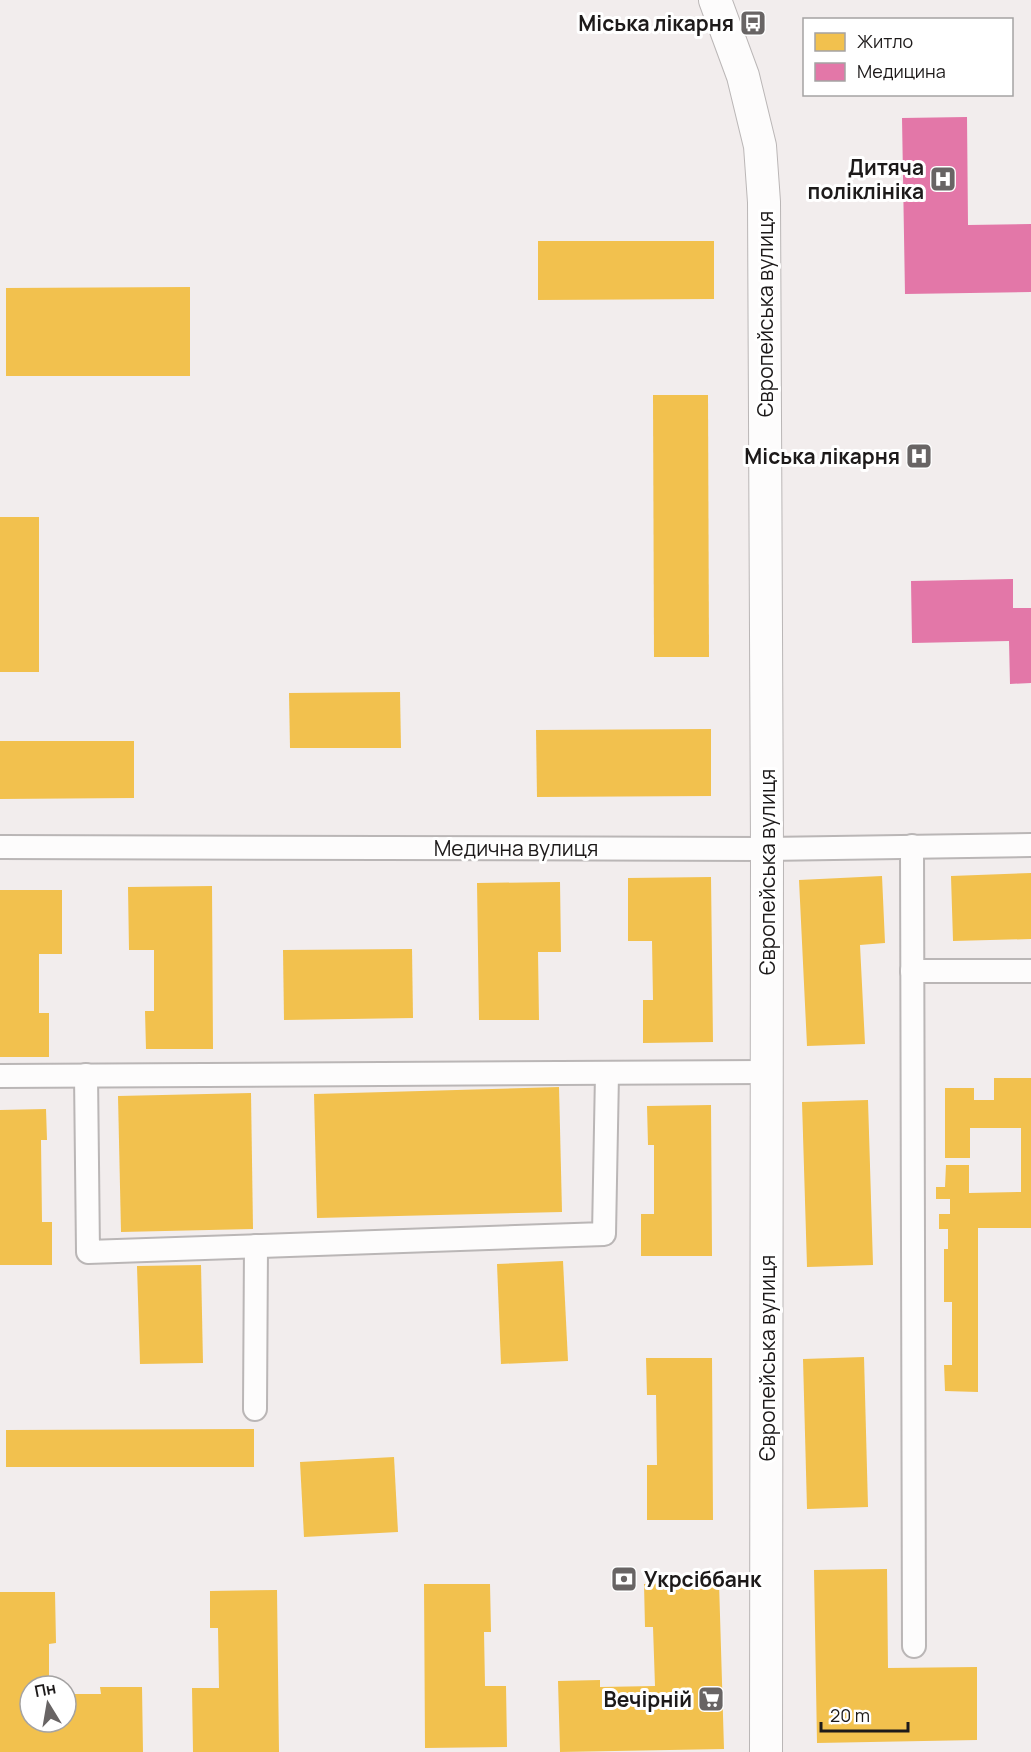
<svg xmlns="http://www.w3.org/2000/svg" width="1031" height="1752" viewBox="0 0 1031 1752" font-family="Manrope,sans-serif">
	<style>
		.homes { fill: #f2c14e }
		.health { fill: #e377a8 }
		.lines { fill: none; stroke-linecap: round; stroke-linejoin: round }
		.street-casing { stroke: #bab6b6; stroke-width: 26 }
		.secondary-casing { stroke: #bab6b6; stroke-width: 34 }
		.street { stroke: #fdfcfc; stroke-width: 22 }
		.secondary { stroke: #fdfcfc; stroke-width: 32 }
		.labels { text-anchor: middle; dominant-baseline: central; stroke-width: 6; stroke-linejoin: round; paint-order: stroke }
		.poi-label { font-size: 21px; font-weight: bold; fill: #1d1a1a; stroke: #fff; text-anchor: end }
		.street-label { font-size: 21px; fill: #1d1a1a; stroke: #fff }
	</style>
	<rect width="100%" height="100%" fill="#f2eded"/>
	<g class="homes">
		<path d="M538,241H714V299L538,300Z"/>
		<path d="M190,287V376H6V288Z"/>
		<path d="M653,395H708L709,657H654Z"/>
		<rect x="0" y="517" width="39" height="155"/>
		<path d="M400,692L401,748H290L289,693Z"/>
		<path d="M711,729V796L537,797L536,730Z"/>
		<path d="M0,741H134V798L0,799Z"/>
		<path d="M1031,873V939L953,941L951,876Z"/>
		<path d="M882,876L885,943L860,945L865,1044L807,1046L799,880Z"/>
		<path d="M711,877L713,1042L643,1043V1000H653L652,941H628V878Z"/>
		<path d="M560,882L561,952H538L539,1020H479L477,883Z"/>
		<path d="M212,886L213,1049H146L145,1011H154V950H129L128,887Z"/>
		<path d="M0,890H62V954H39V1013H49V1057H0Z"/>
		<path d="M412,949L413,1018L284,1020L283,950Z"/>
		<path d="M994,1078H1031V1228H978V1392L945,1391L944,1365H952V1302H944V1249H948V1229H939V1214H950V1199H936V1187H945L946,1165H969V1193L1021,1192V1128H970V1158H945V1088H974V1100H994Z"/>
		<path d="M559,1087L562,1212L317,1218L314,1094Z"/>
		<path d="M251,1093L253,1229L121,1232L118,1096Z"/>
		<path d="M868,1100L873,1265L807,1267L802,1102Z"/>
		<path d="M711,1105L712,1256H641V1214H654V1145H648L647,1106Z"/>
		<path d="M46,1109L47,1140H41L42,1222H52V1265H0V1110Z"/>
		<path d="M563,1261L568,1361L501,1364L497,1264Z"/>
		<path d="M201,1265L203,1363L140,1364L137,1266Z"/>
		<path d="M864,1357L868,1507L807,1509L803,1359Z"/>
		<path d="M646,1358H712L713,1520H647V1465H657L656,1395H647Z"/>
		<path d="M254,1429V1467H6V1430Z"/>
		<path d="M394,1457L398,1532L304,1537L300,1462Z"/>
		<path d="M887,1569L888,1668L977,1667V1740L817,1743L814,1570Z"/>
		<path d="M719,1582L724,1749L560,1752L558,1681L600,1680V1687L655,1686L653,1627H645L644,1584Z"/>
		<path d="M424,1584H490L491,1632H484L485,1686H506L507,1747L425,1748Z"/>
		<path d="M277,1590L279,1752H193L192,1688H219L218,1628H210V1591Z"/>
		<path d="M0,1592H55L56,1643L49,1644V1686H30V1722H66V1694H101L100,1687H142L143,1752H0Z"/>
	</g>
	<g class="health">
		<path d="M967,117L968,225L1031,224V292L905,294L902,118Z"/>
		<path d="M1013,579V608H1031V683L1010,684L1009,641L912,643L911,581Z"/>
	</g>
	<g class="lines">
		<defs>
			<g id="street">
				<path d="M912,846L914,1646"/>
				<path d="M0,847L767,849L1031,845"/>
				<path d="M912,971H1031"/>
				<path d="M86,1075L88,1252L604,1234L607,1074"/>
				<path d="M0,1076L767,1072"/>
				<path d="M255,1409L256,1246"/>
			</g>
			<path id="secondary" d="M715,0L743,76L760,146L764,202L767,849L766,1752"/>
		</defs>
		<use href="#street" class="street-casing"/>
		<use href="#secondary" class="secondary-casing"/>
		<use href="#street" class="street"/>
		<use href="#secondary" class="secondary"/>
	</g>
	<defs>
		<symbol id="bus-square" viewBox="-11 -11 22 22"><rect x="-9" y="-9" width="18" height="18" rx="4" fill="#686464" stroke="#fff"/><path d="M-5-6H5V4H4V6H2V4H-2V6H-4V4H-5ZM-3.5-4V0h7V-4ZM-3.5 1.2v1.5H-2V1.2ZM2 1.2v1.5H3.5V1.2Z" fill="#fff"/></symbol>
		<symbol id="hospital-square" viewBox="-11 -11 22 22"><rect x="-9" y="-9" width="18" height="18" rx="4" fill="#686464" stroke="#fff"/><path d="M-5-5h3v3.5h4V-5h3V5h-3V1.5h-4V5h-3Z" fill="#fff"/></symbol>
		<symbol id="bank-square" viewBox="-11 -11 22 22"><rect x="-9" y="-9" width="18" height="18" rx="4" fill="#686464" stroke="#fff"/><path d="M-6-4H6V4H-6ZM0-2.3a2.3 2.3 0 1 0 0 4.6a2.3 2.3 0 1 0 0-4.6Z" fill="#fff"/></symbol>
		<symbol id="supermarket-square" viewBox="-11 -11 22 22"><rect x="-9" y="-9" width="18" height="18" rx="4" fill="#686464" stroke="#fff"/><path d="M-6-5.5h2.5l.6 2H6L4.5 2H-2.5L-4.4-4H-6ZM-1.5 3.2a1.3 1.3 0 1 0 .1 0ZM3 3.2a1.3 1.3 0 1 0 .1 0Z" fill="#fff"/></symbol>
	</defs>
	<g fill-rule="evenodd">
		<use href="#bus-square" x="738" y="8" width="30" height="30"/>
		<use href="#hospital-square" x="928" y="164" width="30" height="30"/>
		<use href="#hospital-square" x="904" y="441" width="30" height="30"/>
		<use href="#bank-square" x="609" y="1564" width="30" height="30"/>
		<use href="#supermarket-square" x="696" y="1684" width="30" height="30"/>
	</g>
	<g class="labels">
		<g class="poi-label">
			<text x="734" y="23">Міська лікарня</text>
			<text x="924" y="167">Дитяча<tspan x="924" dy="24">поліклініка</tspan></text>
			<text x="900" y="456">Мiська лiкарня</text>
			<text x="644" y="1579" text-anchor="start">Укрсiббанк</text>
			<text x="692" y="1699">Вечірній</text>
		</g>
		<g class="street-label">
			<text transform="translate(765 314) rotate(-90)">Європейська вулиця</text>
			<text x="516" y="848">Медична вулиця</text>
			<text transform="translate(767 872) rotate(-90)">Європейська вулиця</text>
			<text transform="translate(767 1358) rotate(-90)">Європейська вулиця</text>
		</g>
	</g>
	<rect x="803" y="18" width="210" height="78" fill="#ffffff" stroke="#a5a3a3" stroke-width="1.5"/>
	<rect x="815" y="33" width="30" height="18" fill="#f2c14e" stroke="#a5a3a3" stroke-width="1.5"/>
	<text x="857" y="48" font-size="18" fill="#1d1a1a">Житло</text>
	<rect x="815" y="63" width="30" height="18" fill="#e377a8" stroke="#a5a3a3" stroke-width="1.5"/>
	<text x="857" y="78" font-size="18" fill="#1d1a1a">Медицина</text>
	<g transform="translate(48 1704) rotate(349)"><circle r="28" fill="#ffffff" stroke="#a5a3a3" stroke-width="1.5"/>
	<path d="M0-4.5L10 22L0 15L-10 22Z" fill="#686464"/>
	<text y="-9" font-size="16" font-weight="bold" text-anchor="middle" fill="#1d1a1a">Пн</text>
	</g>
	<path d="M821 1722v9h87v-9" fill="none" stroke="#1d1a1a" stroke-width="3"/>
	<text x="830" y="1722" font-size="18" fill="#1d1a1a" stroke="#ffffff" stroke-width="4.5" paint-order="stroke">20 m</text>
</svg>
